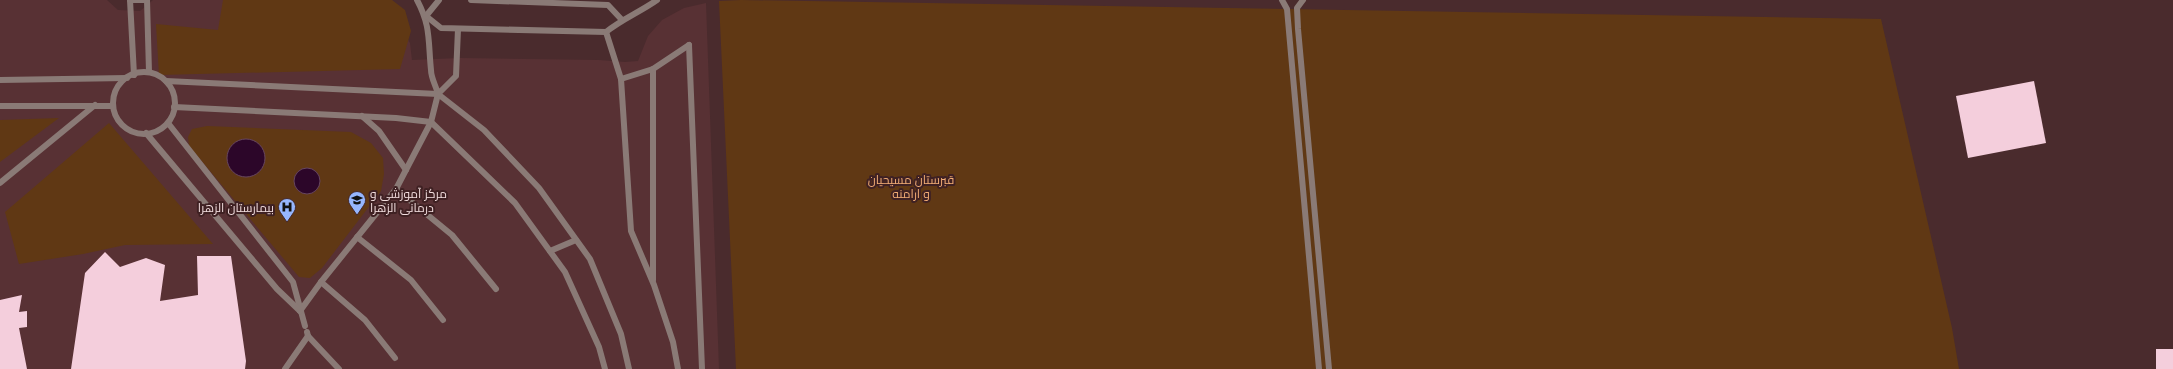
<svg xmlns="http://www.w3.org/2000/svg" width="2173" height="369" viewBox="0 0 2173 369" font-family="Poppins,Cairo,sans-serif">
	<style>
		.built { fill: #583134 }
		.green { fill: #603814 }
		.water { fill: #2c0629; stroke: #67465f }
		.building { fill: #f4cedc }
		.lines { fill: none; stroke-linecap: round; stroke-linejoin: round }
		.lane { stroke: #8a7a76; stroke-width: 6 }
		.labels { text-anchor: middle; dominant-baseline: central; stroke-width: 4; stroke-linejoin: round; paint-order: stroke }
		.park-label { font-size: 12px; fill: #f4ae76; stroke: #3f2123 }
		.poi-label { font-size: 12px; fill: #f2ddde; stroke: #3f2123; text-anchor: start }
	</style>
	<rect width="100%" height="100%" fill="#4a2b2d"/>
	<path class="built" d="M0,0H107L118,10L140,11L153,0H361L405,34L410,43L412,60L460,58L599,60L625,62L638,61L648,36L662,20L684,8L706,3L719,369H0Z"/>
	<g class="green">
		<path d="M223,0H392L405,10L411,31L400,69L159,75L156,24L218,30Z"/>
		<path d="M741,0L1881,19L1952,328L1959,369H736L719,1Z"/>
		<path d="M59,118L0,162V120Z"/>
		<path d="M109,123L213,244L125,245L83,254L19,264L5,212Z"/>
		<path d="M207,126L351,132L371,143L383,158L384,174L381,191L322,268L310,278L299,277L189,146L188,137L192,129Z"/>
	</g>
	<g class="water">
		<circle cx="246" cy="158" r="19"/>
		<circle cx="307" cy="181" r="13"/>
	</g>
	<g class="building">
		<path d="M2034,81L2046,143L1968,158L1956,96Z"/>
		<path d="M105,252L120,267L146,258L165,265L160,301L198,295L197,256H231L246,361L245,369H71L85,273Z"/>
		<path d="M22,295L19,312L27,311V327L19,328L27,369H0V300Z"/>
		<rect x="2156" y="349" width="17" height="20"/>
	</g>
	<g class="lines">
		<g class="lane">
			<path d="M130,0L134,75"/>
			<path d="M130,0H147"/>
			<path d="M147,0L149,72"/>
			<path d="M417,0C431,26 428,41 431,70C431,78 436,86 438,94L456,76L458,29"/>
			<path d="M471,0L608,5L622,20"/>
			<path d="M1282,0L1287,9L1319,369"/>
			<path d="M1303,0L1297,8L1298,29L1329,369"/>
			<path d="M426,16L441,28L606,32C622,19 640,12 657,0"/>
			<path d="M426,16L439,0"/>
			<path d="M606,32L621,79L631,231L654,285L673,342L678,369"/>
			<path d="M689,45L702,369"/>
			<path d="M653,69V280"/>
			<circle cx="144" cy="103" r="31"/>
			<path d="M621,79L653,69L689,45"/>
			<path d="M0,80L127,78"/>
			<path d="M166,81L438,94L484,130L539,188L590,259L621,334L629,369"/>
			<path d="M0,106H113"/>
			<path d="M174,107L396,118L431,122L515,203L565,272L599,347L605,369"/>
			<path d="M362,116L379,131L406,170"/>
			<path d="M168,123L293,282L305,326"/>
			<path d="M146,133L277,289L300,311"/>
			<path d="M0,183L95,105"/>
			<path d="M396,189L452,235L496,289"/>
			<path d="M357,237L411,280L443,320"/>
			<path d="M550,251L576,240"/>
			<path d="M321,282L365,320L395,358"/>
			<path d="M300,311L321,282L396,189L431,122L438,94"/>
			<path d="M307,332L308,336L339,369"/>
			<path d="M285,369L308,336"/>
		</g>
	</g>
	<defs>
		<symbol id="university-pin" viewBox="-11 -11 22 30"><path d="M0 17L-7.5 6A9.5 9.5 0 1 1 7.5 6Z" fill="#96b6fd" stroke="#3f2123"/><path d="M0-5L7-2L0 1L-7-2ZM-4 1L0 2.5L4 1V4Q0 6-4 4Z" fill="#111"/></symbol>
		<symbol id="hospital-pin" viewBox="-11 -11 22 30"><path d="M0 17L-7.5 6A9.5 9.5 0 1 1 7.5 6Z" fill="#96b6fd" stroke="#3f2123"/><path d="M-5-5h3v3.5h4V-5h3V5h-3V1.5h-4V5h-3Z" fill="#111"/></symbol>
	</defs>
	<g fill-rule="evenodd">
		<use href="#university-pin" x="347" y="190" width="20" height="27"/>
		<use href="#hospital-pin" x="277" y="197" width="20" height="27"/>
	</g>
	<g class="labels">
		<g class="park-label">
			<text x="911" y="179">قبرستان مسیحیان<tspan x="911" dy="14">و ارامنه</tspan></text>
		</g>
		<g class="poi-label">
			<text x="370" y="193">مرکز آموزشی و<tspan x="370" dy="14">درمانی الزهرا</tspan></text>
			<text x="274" y="207" text-anchor="end">بیمارستان الزهرا</text>
		</g>
	</g>
</svg>
